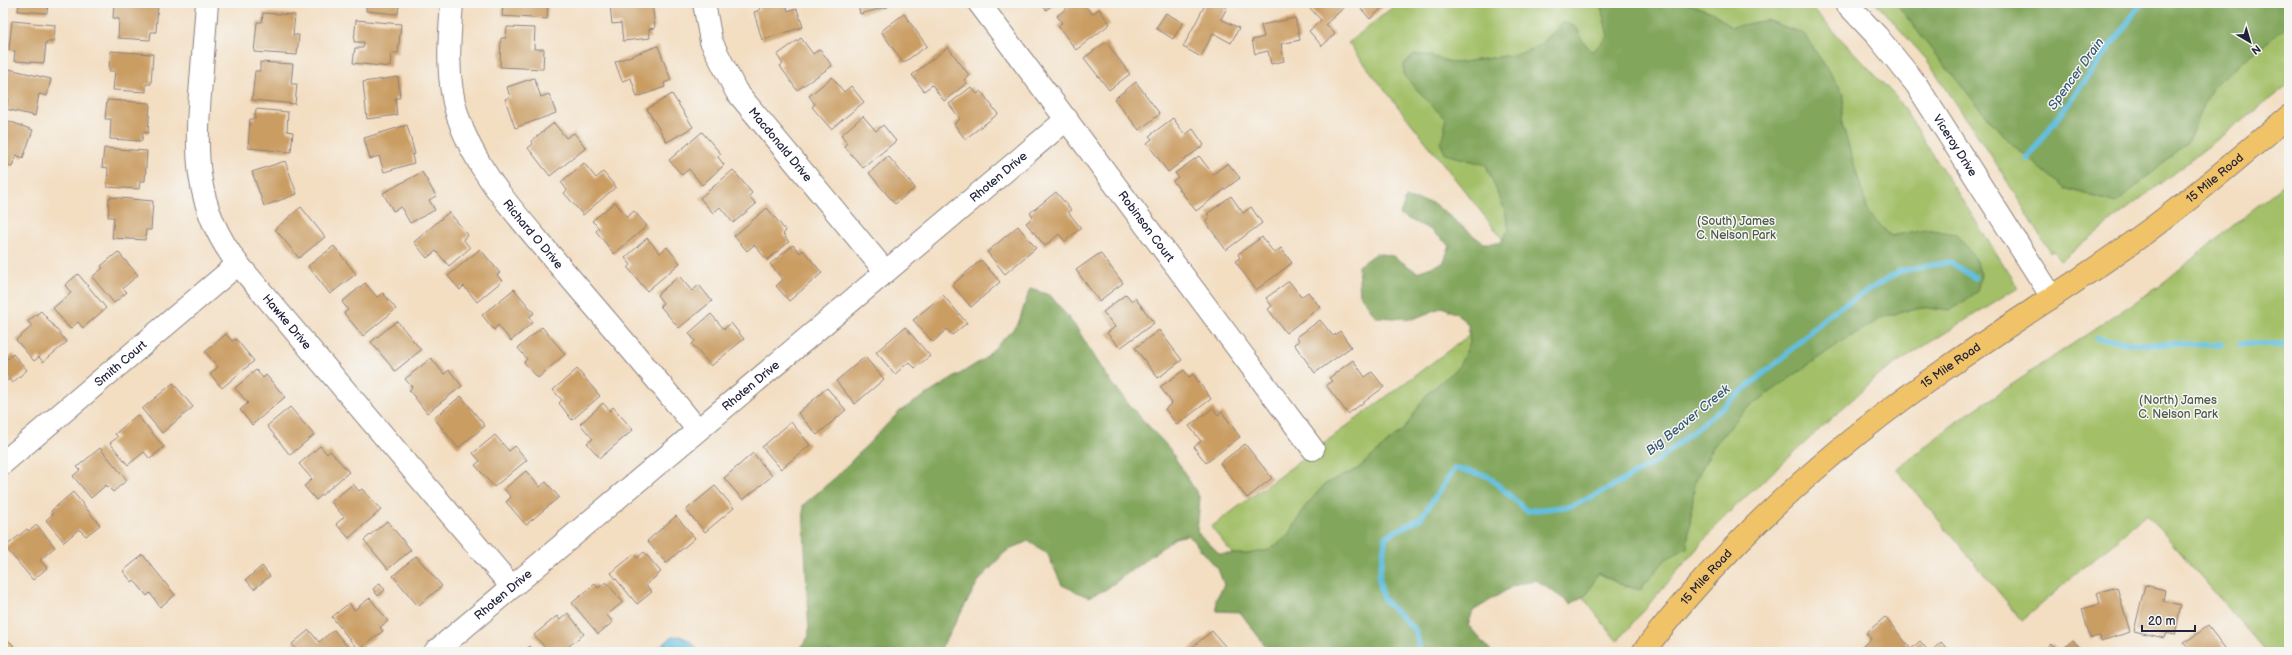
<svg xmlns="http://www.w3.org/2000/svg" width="2292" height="655" viewBox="0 0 2292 655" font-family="'Balsamiq Sans',sans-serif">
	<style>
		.green { fill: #a3c068; stroke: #627152 }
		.forest { fill: #82a65c; stroke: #52644c }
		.water { fill: #62bfe0; stroke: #42708e }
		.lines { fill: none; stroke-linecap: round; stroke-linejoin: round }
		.stream { stroke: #62bfe0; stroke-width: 5.5 }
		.building { fill: #ca9d64 }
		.minor-casing { stroke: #8a807e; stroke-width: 24 }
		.major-casing { stroke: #8a807e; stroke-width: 24 }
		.minor { stroke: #fff; stroke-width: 22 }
		.major { stroke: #f1c369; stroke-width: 22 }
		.labels { text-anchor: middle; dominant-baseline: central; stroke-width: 3; stroke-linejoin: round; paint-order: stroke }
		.street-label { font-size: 12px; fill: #22223b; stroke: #f6f6f2 }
		.park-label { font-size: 12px; fill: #4f594b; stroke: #f6f6f2 }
		.water-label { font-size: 13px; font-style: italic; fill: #385975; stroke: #f6f6f2 }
	</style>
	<rect width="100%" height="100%" fill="#f6f6f2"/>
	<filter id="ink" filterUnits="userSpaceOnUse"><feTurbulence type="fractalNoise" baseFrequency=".025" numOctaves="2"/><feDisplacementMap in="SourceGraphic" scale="8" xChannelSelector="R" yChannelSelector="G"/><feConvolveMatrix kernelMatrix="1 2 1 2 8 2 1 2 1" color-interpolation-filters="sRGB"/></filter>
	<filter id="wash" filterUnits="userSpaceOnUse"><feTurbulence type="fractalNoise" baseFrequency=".012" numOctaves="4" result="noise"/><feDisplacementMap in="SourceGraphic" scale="16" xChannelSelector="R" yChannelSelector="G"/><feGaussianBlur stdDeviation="0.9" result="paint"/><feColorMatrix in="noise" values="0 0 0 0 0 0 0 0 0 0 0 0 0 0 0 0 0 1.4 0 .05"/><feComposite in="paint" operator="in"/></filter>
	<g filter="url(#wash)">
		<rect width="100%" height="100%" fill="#f3dec2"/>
		<g class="green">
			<path d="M1398,3H1807L1896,97L2018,287L1880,374L1726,515L1617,641L1488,476L1311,652L1211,527L1538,284L1348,43Z"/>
			<path d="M1876,3H2289V84L2061,260L2054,251L2051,253L1994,160L1927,60Z"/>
			<path d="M2289,180V652H2266L2147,514L2022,620L1896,469L1959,420L2159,286Z"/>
		</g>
		<g class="forest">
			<path d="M1600,3H1686L1712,12L1731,27L1767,20L1804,34L1844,94L1842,124L1869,214L1891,236L1926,229L1956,234L1973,255L1981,274L1977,292L1950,311L1921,307L1883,317L1838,344L1745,410L1713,447L1695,482L1687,548L1666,559L1640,590L1619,584L1598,573L1588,593L1571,604L1536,580L1513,586L1473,611L1468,625L1492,652H1270L1240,612L1217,611L1216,599L1224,585L1218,569L1188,535L1175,538L1105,590L1088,597L1062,585L1047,553L1028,541L1005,552L978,582L939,652H798L809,636L803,505L836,477L900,411L984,359L1018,324L1030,289L1050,295L1076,327L1106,375L1130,406L1169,448L1200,498L1197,532L1220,554H1247L1269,550L1289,535L1304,508L1325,484L1356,470L1405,428L1426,395L1459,366L1470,343L1468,325L1460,316L1443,307L1413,319L1376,317L1360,294L1358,266L1376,253L1393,256L1417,272L1443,263L1450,246L1431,230L1400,215L1406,198L1433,203L1483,243H1500L1509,230L1505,211L1486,165L1445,154L1440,142L1445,132V119L1404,76V64L1414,55H1426L1455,63L1519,54L1541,45L1563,22L1576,27L1583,41L1592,52L1608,36Z"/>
			<path d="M1896,3H2289V25L2213,85L2188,142L2116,203L2064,188L2007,140L1934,53Z"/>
		</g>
		<path class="water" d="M680,636L690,641L700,652H654L672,637Z"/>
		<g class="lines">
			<g class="stream">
				<path d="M2027,159L2142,3"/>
				<path d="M2096,338L2138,344H2221"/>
				<path d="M2240,344H2285L2289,349"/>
				<path d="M1420,652L1416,631L1383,599L1379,578L1386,536L1420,519L1455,468L1488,476L1527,511L1572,506L1606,490L1657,461L1781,359L1829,314L1900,271L1950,262L1975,278"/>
			</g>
		</g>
		<g id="blocks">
			<g class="building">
				<path d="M19,3H48L47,13L18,11Z"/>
				<path d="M114,3H158L156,32H151L150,40L118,38L119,19L113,18Z"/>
				<path d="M366,3H403V5H399L398,14L366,11Z"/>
				<path d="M503,3H548L547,19L502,16Z"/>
				<path d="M652,3L655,28L649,29L650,38L623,41L621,23L612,24L610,4Z"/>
				<path d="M758,3H786L788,11L797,9L803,27L762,40L754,12L760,10Z"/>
				<path d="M858,3H886L887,7L860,14Z"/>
				<path d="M1041,3H1055L1046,10Z"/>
				<path d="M1073,3H1083L1092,14L1099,9L1110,24L1076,50L1058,26L1062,23L1057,16Z"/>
				<path d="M1206,3H1217L1227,8L1221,19L1239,28L1231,43L1213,33L1201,57L1183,47Z"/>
				<path d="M1313,3H1349L1326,24L1335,34L1322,46L1309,31L1321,20L1309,7Z"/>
				<path d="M1382,3L1384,6L1370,19L1357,4Z"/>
				<path d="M263,13L295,15L293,35H299L297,55L254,52L257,22H262Z"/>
				<path d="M1166,13L1183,23L1173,39L1156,28Z"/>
				<path d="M904,14L927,46L903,63L881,31Z"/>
				<path d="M1295,18L1300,40L1281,44L1284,61L1271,64L1268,51L1255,54L1252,40L1264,37L1261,25Z"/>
				<path d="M356,20L401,24L398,53H391L390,67L353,63L355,48H363L364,42H354Z"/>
				<path d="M12,21L55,25L54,42H46L44,63L14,61L15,51L9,50Z"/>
				<path d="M507,27L535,28L534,49H544L543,69L500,67L501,38H506Z"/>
				<path d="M801,38L813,54L820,49L832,66L797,90L780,66L783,64L777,55Z"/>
				<path d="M1106,42L1130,74L1109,90L1084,58Z"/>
				<path d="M658,46L671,80L664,83L665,87L637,97L631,78L622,81L615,62Z"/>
				<path d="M948,47L969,75L964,80L967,83L944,101L932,85L924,91L912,75Z"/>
				<path d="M110,51L153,54L151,84H146V92L113,90L115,71H109Z"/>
				<path d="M260,62L293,64L291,84H297L295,104L252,100L255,71H260Z"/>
				<path d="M9,69L51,79L47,96L39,94L35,116L6,109L8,99L3,98V94Z"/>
				<path d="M398,77L400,98H395L397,115L367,119L363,82Z"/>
				<path d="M832,77L844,92L851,86L864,102L831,129L812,107L815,104L809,96Z"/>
				<path d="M534,78L541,97L549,94L556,113L515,128L505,99L510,97L507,87Z"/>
				<path d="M1136,82L1160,114L1139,130L1114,99Z"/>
				<path d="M971,87L977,94L981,91L998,114L965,139L954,124L960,119L949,104Z"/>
				<path d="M672,94L693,127L667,142L647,109Z"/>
				<path d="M107,100L150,103L148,133L143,132L142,141L110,139L111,119H105Z"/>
				<path d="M256,109L288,112L287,131L293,132L291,152L248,148L250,119H255Z"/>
				<path d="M863,116L876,131L883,125L896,141L863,168L844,146L847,143L841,135Z"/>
				<path d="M1173,118L1185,135L1193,129L1204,145L1168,172L1147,143L1152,139L1149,136Z"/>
				<path d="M3,119L33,130L23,158L16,155L12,167L3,163Z"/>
				<path d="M554,123L566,138L574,133L586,148L550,176L528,148L533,144L531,141Z"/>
				<path d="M407,125L415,154L412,155L414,163L384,172L379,156L370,159L364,138Z"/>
				<path d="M702,132L721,154L718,157L724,165L702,185L689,169L682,175L669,160Z"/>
				<path d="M104,148L147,151L145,181H140L139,189L107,187L108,168L102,167Z"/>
				<path d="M888,156L915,188L895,204L869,173Z"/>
				<path d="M1199,156L1213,174L1228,163L1240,178L1196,211L1173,181L1178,177L1175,173Z"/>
				<path d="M285,161L297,194L264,206L252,172Z"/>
				<path d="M584,163L596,178L603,172L616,187L583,215L564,193L567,190L561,182Z"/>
				<path d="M733,170L752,193L749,196L756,204L733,223L720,207L713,213L700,198Z"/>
				<path d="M422,172L436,196L429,200L435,210L410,223L401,207L393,211L383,193Z"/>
				<path d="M1056,192L1071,210L1068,212L1081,228L1065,241L1059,234L1045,246L1026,223L1033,217L1030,213Z"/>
				<path d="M1231,196L1243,213L1251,207L1262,223L1226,250L1205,221L1210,217L1207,214Z"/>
				<path d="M109,197L153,201L151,230H146L145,240L112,238L114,217H108Z"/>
				<path d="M615,202L627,217L634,211L647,226L614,254L596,231L599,228L592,221Z"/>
				<path d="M301,207L325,237L299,258L275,229Z"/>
				<path d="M767,208L786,231L783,234L789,242L767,260L754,245L747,251L734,236Z"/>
				<path d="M449,212L468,235L463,239L470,248L449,266L436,251L427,258L414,242Z"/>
				<path d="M1018,226L1036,248L1005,274L987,252Z"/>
				<path d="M1262,237L1274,253L1281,248L1292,263L1256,290L1235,261L1240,258L1238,254Z"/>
				<path d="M647,238L660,253L667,247L680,263L647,291L628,268L631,265L625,258Z"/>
				<path d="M793,245L800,253L803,250L822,273L789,301L776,286L783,280L770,264Z"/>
				<path d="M334,246L356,274L330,294L308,266Z"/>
				<path d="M480,249L500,273L497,275L502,281L477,302L464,286L460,290L448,276Z"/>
				<path d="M118,252L138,275L123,288L127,292L114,303L92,277L103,268L101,266Z"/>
				<path d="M1100,253L1123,283L1099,301L1076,270Z"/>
				<path d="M981,260L1000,282L971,307L952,285Z"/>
				<path d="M78,274L106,308L83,328L78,322L70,329L53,308L71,293L65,285Z"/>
				<path d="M679,276L692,291L699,285L712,301L679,328L660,306L663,303L657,295Z"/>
				<path d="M1289,281L1301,297L1308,292L1320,307L1286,333L1268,309L1272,306L1266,298Z"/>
				<path d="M365,283L377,297L383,293L396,309L363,336L344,313L348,310L342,302Z"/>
				<path d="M514,289L534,313L529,317L533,322L511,341L498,325L494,330L482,315Z"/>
				<path d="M1126,294L1132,301L1135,298L1154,323L1120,348L1107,333L1115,327L1103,312Z"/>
				<path d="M943,295L967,323L952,335L947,329L933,342L913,320Z"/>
				<path d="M41,311L67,342L43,362L39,357L34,361L16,340L32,326L28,321Z"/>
				<path d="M711,314L724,329L731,323L744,339L711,366L692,344L695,341L689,333Z"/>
				<path d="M1320,320L1333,336L1340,331L1351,347L1315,373L1294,344L1299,341L1297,337Z"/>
				<path d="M397,321L421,350L395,371L371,342Z"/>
				<path d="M542,327L565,354L538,378L524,362L527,359L518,348Z"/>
				<path d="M905,327L930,356L915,368L909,362L895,374L876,352Z"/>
				<path d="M1159,330L1182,360L1158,378L1135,348Z"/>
				<path d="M226,334L232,341L236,339L254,361L222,388L210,374L218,367L205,352Z"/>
				<path d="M3,353L8,359L13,354L27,370L12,383L9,379L3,384Z"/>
				<path d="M865,357L884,379L855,404L836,381Z"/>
				<path d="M431,358L444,374L449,370L462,386L427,413L409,390L412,387L405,379Z"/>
				<path d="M1353,360L1365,377L1372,372L1384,387L1348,414L1326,385L1332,381L1329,378Z"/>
				<path d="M577,369L600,396L572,420L559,403L562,400L553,390Z"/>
				<path d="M256,370L263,378L266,375L285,397L252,425L240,410L248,403L235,388Z"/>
				<path d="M1184,370L1189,377L1193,374L1211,399L1177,425L1165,409L1172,403L1160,387Z"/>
				<path d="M173,383L193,407L162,433L142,409Z"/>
				<path d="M827,388L846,410L817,435L798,413Z"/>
				<path d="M461,396L485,426L458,448L434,418Z"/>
				<path d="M603,403L610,411L613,407L633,430L600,458L587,443L593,439L580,424Z"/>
				<path d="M290,407L314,435L290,455L267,426Z"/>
				<path d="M1213,408L1218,415L1222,412L1240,437L1206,463L1194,447L1201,441L1189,426Z"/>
				<path d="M137,415L164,447L150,459L144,452L128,465L110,443L118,437L115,434Z"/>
				<path d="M791,422L810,445L781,469L762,447Z"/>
				<path d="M495,435L509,451L515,446L527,460L494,487L475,465L480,461L473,453Z"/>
				<path d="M1245,444L1272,478L1247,498L1220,463Z"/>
				<path d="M320,446L327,454L330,451L349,472L316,500L304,486L312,479L299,464Z"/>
				<path d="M100,448L127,480L113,492L106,485L91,498L73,476L80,470L77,467Z"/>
				<path d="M753,453L772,476L743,500L724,478Z"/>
				<path d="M526,471L540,487L546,482L559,497L526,525L506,502L511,497L504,489Z"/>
				<path d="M353,484L359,491L362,489L381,510L349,538L336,524L344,517L331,502Z"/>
				<path d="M715,486L734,508L705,532L686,510Z"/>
				<path d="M73,492L100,525L86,536L79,529L64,542L46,520L53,514L51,511Z"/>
				<path d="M676,516L695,538L666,563L647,541Z"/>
				<path d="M387,521L411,550L388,569L364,540Z"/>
				<path d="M37,525L55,547L40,560L47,568L33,580L5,547L27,529L29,531Z"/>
				<path d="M644,552L661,572L646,585L652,592L637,604L611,573L634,554L637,558Z"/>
				<path d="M143,555L175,595L160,607L150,593L147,596L134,580L132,582L123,571Z"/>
				<path d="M416,556L442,586L418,606L393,576Z"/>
				<path d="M262,566L270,576L254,589L246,580Z"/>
				<path d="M606,582L623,602L607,615L613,622L598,634L572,603L595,584L598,588Z"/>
				<path d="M380,583L385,590L378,596L373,589Z"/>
				<path d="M2145,585L2165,590L2163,601L2181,605L2175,635L2166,633L2164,638L2134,631Z"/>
				<path d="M2117,587L2130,632L2101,641L2100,636L2090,638L2082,609L2100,604L2097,593Z"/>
				<path d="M370,598L388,621L380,627L383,631L358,650L332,617L349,603L354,610Z"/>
				<path d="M568,613L584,634L569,646L574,652H549L534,635L557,616L560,620Z"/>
				<path d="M1885,617L1911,649L1920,641L1929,652H1856L1871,639L1866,633Z"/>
				<path d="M2208,626L2228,652H2191L2184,643Z"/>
				<path d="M309,630L319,642L334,630L352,652H298L292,644Z"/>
				<path d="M1212,631L1230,652H1186Z"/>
				<path d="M2073,640L2083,652H2059Z"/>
				<path d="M1941,642L1950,652H1930Z"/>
				<path d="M2051,644L2058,652H2041Z"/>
				<path d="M530,646L535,652H515L519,648L522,652Z"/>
			</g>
		</g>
	</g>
	<g filter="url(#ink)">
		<use href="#blocks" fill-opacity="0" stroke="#8a807e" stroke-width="1"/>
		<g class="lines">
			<defs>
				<g id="minor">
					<path id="s1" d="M207,3C205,29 203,56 201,82C195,151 193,206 238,264L512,587"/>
					<path id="s2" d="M452,3C449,41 446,77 457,114C476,174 520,218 559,265C605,319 652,373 697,429"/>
					<path id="s3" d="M704,3L711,41L736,91L885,271"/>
					<path id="s4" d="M979,3L1313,449"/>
					<path id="s5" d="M1846,3L1877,36L1916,84L2052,297"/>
					<path id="s6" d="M3,463L238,264"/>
					<path id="s7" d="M435,652L1067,119"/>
				</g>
				<g id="major">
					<path d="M3,651L4,652"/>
					<path id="s8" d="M1643,652C1728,541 1834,446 1948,367C2012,322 2078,282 2141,236C2191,200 2241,156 2289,116"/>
				</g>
			</defs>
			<use href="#minor" class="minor-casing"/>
			<use href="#major" class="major-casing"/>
			<use href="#minor" class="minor"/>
			<use href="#major" class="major"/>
		</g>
	</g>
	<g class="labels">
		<g class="street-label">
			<text stroke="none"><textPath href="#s3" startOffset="164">Macdonald Drive</textPath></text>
			<text stroke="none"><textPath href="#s5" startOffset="180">Viceroy Drive</textPath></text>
			<text stroke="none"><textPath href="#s7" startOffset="737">Rhoten Drive</textPath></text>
			<text stroke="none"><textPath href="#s8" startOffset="746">15 Mile Road</textPath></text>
			<text stroke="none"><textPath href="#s4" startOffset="279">Robinson Court</textPath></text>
			<text stroke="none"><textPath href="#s2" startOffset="255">Richard O Drive</textPath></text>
			<text stroke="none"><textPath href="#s1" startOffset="346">Hawke Drive</textPath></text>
			<text stroke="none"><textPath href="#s6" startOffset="154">Smith Court</textPath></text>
			<text stroke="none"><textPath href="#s8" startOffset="422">15 Mile Road</textPath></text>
			<text stroke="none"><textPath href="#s7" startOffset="413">Rhoten Drive</textPath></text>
			<text stroke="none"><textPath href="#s8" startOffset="98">15 Mile Road</textPath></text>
			<text stroke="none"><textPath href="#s7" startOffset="89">Rhoten Drive</textPath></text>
		</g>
		<g class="park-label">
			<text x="1736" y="221">(South) James<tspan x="1736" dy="14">C. Nelson Park</tspan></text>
			<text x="2178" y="400">(North) James<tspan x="2178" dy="14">C. Nelson Park</tspan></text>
		</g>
		<g class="water-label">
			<text transform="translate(2076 74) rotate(-54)">Spencer Drain</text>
			<text transform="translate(1688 420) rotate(-39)">Big Beaver Creek</text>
		</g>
	</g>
	<rect width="2292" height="655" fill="none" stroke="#f6f6f2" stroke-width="16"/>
	<g transform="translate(2250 42) rotate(142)" stroke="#f6f6f2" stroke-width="3" paint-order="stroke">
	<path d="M0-3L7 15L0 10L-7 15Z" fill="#22223b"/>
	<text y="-6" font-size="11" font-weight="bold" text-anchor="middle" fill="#22223b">N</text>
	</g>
	<path d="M2142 625v6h53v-6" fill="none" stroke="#22223b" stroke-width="2"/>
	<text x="2148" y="625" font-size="12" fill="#22223b" stroke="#f6f6f2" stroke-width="3" paint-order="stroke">20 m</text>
</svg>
